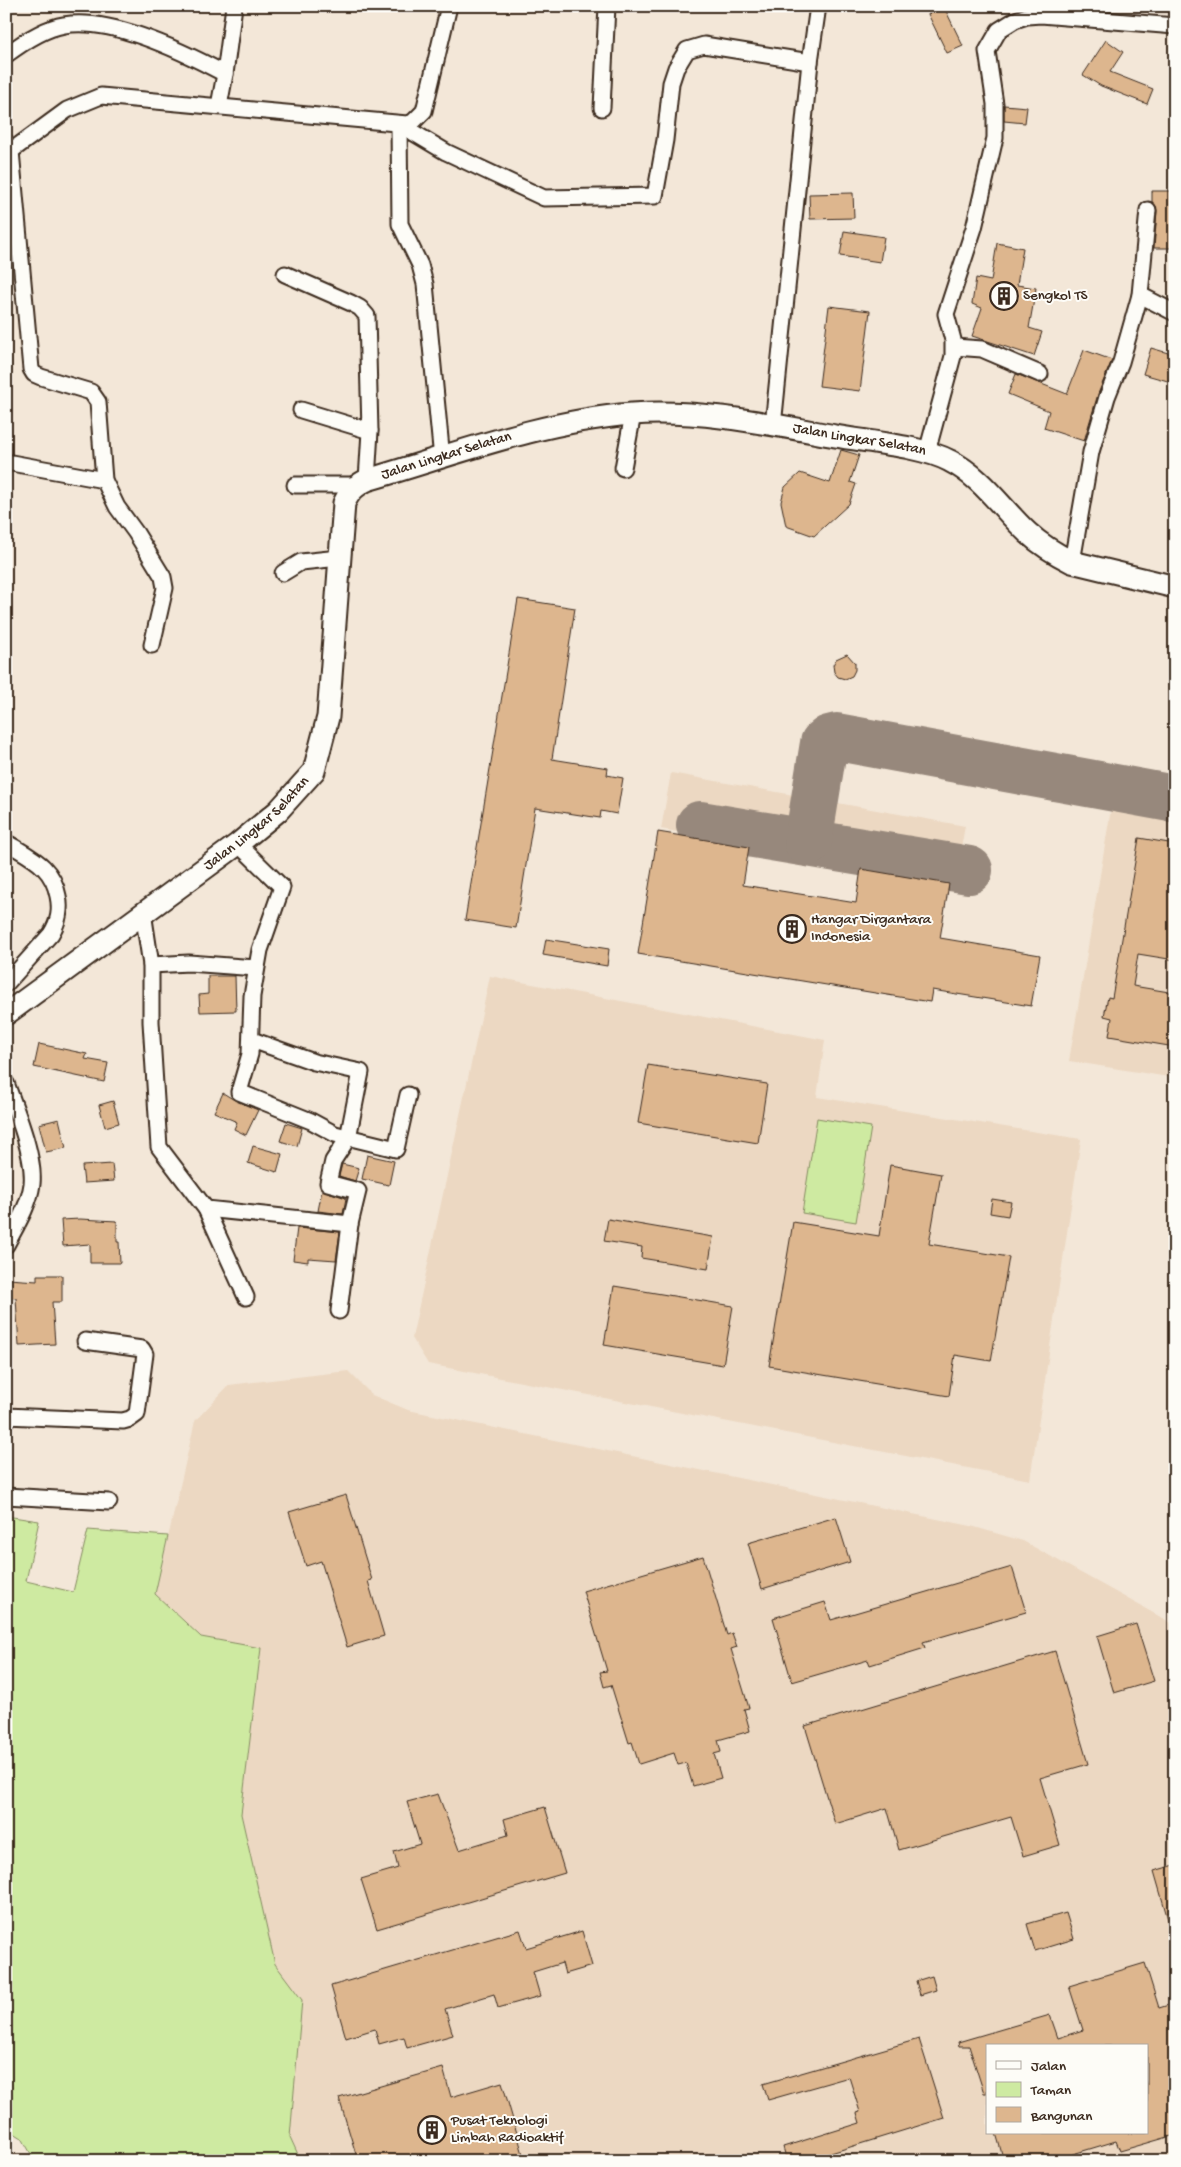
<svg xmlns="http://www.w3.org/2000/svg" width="1181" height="2167" viewBox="0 0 1181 2167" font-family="'Gochi Hand',sans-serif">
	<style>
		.built { fill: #ecd8c2; fill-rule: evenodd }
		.green { fill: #ceeaa1; stroke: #848a60 }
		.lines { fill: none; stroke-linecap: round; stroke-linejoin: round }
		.taxiway { stroke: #97887b; stroke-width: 48 }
		.building { fill: #ddb68e; stroke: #3b2a1e }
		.street-casing { stroke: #3b2a1e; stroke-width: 19 }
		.secondary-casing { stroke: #3b2a1e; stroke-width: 25 }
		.street { stroke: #fdfcf7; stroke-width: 15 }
		.secondary { stroke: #fdfcf7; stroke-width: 21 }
		.labels { text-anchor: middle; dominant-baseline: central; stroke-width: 4; stroke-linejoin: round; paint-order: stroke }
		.poi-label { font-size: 15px; fill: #3b2a1e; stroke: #fdfcf7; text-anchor: start }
		.street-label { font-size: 15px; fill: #3b2a1e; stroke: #fdfcf7 }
	</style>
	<rect width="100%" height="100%" fill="#f3e7d8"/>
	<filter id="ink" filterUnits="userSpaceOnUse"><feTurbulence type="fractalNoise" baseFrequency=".02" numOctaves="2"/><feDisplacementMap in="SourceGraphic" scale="10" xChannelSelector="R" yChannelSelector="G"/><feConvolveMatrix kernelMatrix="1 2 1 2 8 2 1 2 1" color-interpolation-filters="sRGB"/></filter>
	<g filter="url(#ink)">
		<g class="built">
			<path d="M671,773L965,826L955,882L661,829Z"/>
			<path d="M1111,809L1175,820V1078L1069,1061Z"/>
			<path d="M490,976L825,1040L817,1097L1081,1139L1030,1480L428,1364L412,1338Z"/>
			<path d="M348,1371L372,1395L408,1410L971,1526L1023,1541L1175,1625V2161H301L290,2137L302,2000L275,1964L241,1814L261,1649L201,1637L155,1594L195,1421L229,1385ZM987,2046H1147V2133H987Z"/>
		</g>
		<g class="green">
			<path d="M817,1118L871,1127L856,1222L802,1213Z"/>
			<path d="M6,1516L39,1521L26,1581L73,1592L88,1530L168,1536L155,1594L201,1637L261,1648L241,1814L275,1964L302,2000L290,2137L301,2161H35L22,2138L6,2128Z"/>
		</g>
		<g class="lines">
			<g class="taxiway">
				<path d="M700,825L969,870"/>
				<path d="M808,842L824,743L829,739L837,737L1175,799"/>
			</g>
		</g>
		<g class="building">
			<path d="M944,7L963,46L947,53L928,14Z"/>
			<path d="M1106,40L1123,52L1110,72L1153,89L1147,104L1101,86L1083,75Z"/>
			<path d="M1004,105L1027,107L1025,123L1004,121Z"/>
			<path d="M1152,191H1175V248H1154L1157,211L1156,206L1152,202Z"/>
			<path d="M853,193L854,218L810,219L809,194Z"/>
			<path d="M844,231L884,237L880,262L840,256Z"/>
			<path d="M997,243L1023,248L1017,285L1036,288L1029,328L1042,332L1034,356L972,336L982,308L972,304L976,278L991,281Z"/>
			<path d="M829,306L870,311L860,391L819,386Z"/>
			<path d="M1151,348L1175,355V383L1143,374Z"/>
			<path d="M1084,350L1112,360L1098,394L1084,441L1044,428L1049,411L1008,394L1016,374L1067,394Z"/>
			<path d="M841,450L859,455L850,482L856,484L849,504L814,536L786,526L781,502L785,487L800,473L830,483Z"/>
			<path d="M518,599L575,608L552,759L608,768L607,775L623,778L617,814L601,811L600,818L535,808L516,928L465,920Z"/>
			<path d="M847,654L855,663V670L852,676L845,679L838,677L834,672L833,665L836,659Z"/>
			<path d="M658,832L749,847L743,885L856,903L861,869L949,884L940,938L1040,955L1031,1006L932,990L930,1002L638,954Z"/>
			<path d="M1139,838L1175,844V960L1138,954L1133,986L1175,993V1047L1109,1036L1112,1018L1104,1016L1108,997L1112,998Z"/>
			<path d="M546,939L609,949L607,966L543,955Z"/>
			<path d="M208,976H235L236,1011L200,1012L199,995L208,994Z"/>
			<path d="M39,1044L87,1054L85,1059L108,1063L104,1082L34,1067Z"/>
			<path d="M648,1065L767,1084L758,1143L638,1123Z"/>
			<path d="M223,1093L236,1101L258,1110L246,1135L234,1129L237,1122L214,1112Z"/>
			<path d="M113,1101L119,1123L105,1127L99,1105Z"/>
			<path d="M59,1119L66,1148L46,1152L39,1124Z"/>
			<path d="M286,1123L302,1128L297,1146L280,1141Z"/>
			<path d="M253,1146L282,1154L277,1172L248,1163Z"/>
			<path d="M367,1155L394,1161L389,1185L362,1179Z"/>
			<path d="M112,1164L114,1181L84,1183L82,1166Z"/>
			<path d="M342,1164L359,1168L355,1181L339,1176Z"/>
			<path d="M890,1165L941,1174L929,1244L1009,1257L991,1361L955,1355L949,1396L769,1366L793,1222L879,1236Z"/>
			<path d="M322,1190L346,1198L343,1214L318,1211Z"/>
			<path d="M992,1199L1011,1202L1008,1216L990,1213Z"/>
			<path d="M80,1219L117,1221V1242H119L120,1263H90V1244L63,1246L61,1220Z"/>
			<path d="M608,1219L713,1237L708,1269L641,1258L642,1247L604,1241Z"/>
			<path d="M297,1228L340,1232L336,1260L308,1258V1262L293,1260Z"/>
			<path d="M37,1275H62V1302H52L55,1344L19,1346L16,1298L7,1297L8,1279L37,1281Z"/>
			<path d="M614,1286L733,1306L723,1365L604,1345Z"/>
			<path d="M346,1495L372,1580L368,1581L384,1636L347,1647L321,1561L306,1566L289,1512Z"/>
			<path d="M836,1517L850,1562L762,1589L748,1543Z"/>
			<path d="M703,1556L727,1635L732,1633L737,1647L731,1649L749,1708L744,1709L750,1731L718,1740L721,1752L714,1754L721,1778L693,1786L686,1763L678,1765L674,1753L639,1764L632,1742L629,1743L611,1685L604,1687L600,1672L607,1671L583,1591Z"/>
			<path d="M1012,1567L1026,1612L923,1642L925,1648L870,1665L868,1660L792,1682L773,1618L825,1602L831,1620Z"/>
			<path d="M1136,1624L1154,1681L1114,1693L1097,1636Z"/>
			<path d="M1055,1651L1088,1764L1040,1778L1060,1845L1023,1856L1011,1817L899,1850L887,1808L835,1824L805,1726Z"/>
			<path d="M438,1794L459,1850L508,1835L504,1819L545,1807L565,1873L377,1929L361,1879L398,1868L394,1852L420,1844L407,1802Z"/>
			<path d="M1175,1865V1929L1171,1930L1154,1871Z"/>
			<path d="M1066,1913L1074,1939L1035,1951L1027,1924Z"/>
			<path d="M520,1930L526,1948L582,1931L592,1966L565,1974L562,1963L533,1972L540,1996L498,2008L494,1994L445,2009L453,2035L407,2048L404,2037L379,2044L375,2029L346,2038L331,1986Z"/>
			<path d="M1145,1963L1159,2008L1175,2003V2135L1120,2151L1116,2141L1050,2161H1004L996,2133H1147V2046H987V2093H984L969,2046H959L958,2042L1050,2015L1058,2038L1083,2030L1069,1986Z"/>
			<path d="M932,1976L936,1990L920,1995L916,1981Z"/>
			<path d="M919,2039L944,2118L805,2161H787L783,2147L860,2123L857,2113L860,2112L849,2077L768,2100L763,2084Z"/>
			<path d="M443,2068L451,2097L502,2082L525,2161H358L339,2098Z"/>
		</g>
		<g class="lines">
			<defs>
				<g id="street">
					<path d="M6,55C22,43 45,28 64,25C111,17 184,52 225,74L219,106"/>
					<path d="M225,74L234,6"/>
					<path d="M602,108L607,6"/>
					<path d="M399,124L446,152L544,198L655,196L665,140L671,83L676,68L687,50L704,45L810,62"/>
					<path d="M399,124L400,224L420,265L425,284L442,459"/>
					<path d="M6,142L11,151L31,369L34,374L41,377L91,392L98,402L104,480L117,507L136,533L163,577L165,588L152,645"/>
					<path d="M11,151L67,110L101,96L407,124L413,122L424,111L449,6"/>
					<path d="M285,274L351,303L360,308L367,316L370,431L367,480"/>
					<path d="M1140,295L1175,313"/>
					<path d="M954,347L982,349L1040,374"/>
					<path d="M301,410L370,431"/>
					<path d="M773,426L810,62L818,6"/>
					<path d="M927,452L953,356V340L946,314L974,228L995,138V104L987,51L999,30L1015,20L1027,16L1041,15L1175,26"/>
					<path d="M6,462L104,480"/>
					<path d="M623,468L633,414"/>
					<path d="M295,485H356"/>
					<path d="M1072,562L1091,452L1107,397L1121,362L1140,295L1148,210"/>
					<path d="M283,573L301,562L339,558"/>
					<path d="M6,842C31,858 52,865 58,896C61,910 59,921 51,934L6,984"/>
					<path d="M238,844L282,887L260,950L252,996L250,1054L239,1092L311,1121L335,1134L396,1149L408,1095"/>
					<path d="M143,912L151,965L189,963L256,968"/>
					<path d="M151,965V1022L159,1147L206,1209L246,1297"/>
					<path d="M6,1083C16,1110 35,1157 32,1184C29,1206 16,1226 6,1245"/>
					<path d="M206,1209L350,1224L358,1191L328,1183L333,1161L348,1138L361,1072L314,1062L252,1040"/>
					<path d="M339,1311L350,1224"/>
					<path d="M6,1416L123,1421L130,1419L137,1414L145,1354L142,1349L85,1341"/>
					<path d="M6,1496L109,1502"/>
				</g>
				<g id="secondary">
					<path id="s1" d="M6,1014L238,844L278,811L314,771L328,717L344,503C350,491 355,486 367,480C453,455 541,421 632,414C699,409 769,424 835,436C868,442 922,446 950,461C982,477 1002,509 1028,533C1041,545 1056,554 1072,562L1175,587"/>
				</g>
			</defs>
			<use href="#street" class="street-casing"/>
			<use href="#secondary" class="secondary-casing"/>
			<use href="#street" class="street"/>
			<use href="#secondary" class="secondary"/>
		</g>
	</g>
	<defs>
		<symbol id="building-ring" viewBox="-11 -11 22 22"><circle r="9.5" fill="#fdfcf7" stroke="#3b2a1e" stroke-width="1.5"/><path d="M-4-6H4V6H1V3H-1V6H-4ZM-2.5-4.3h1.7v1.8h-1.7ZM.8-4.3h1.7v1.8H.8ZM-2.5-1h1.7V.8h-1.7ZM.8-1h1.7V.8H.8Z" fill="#3b2a1e"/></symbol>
	</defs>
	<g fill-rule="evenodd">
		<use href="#building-ring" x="988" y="280" width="32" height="32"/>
		<use href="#building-ring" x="776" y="913" width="32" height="32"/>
		<use href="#building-ring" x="416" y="2114" width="32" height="32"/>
	</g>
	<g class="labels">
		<g class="poi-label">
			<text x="1023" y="296">Sengkol TS</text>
			<text x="811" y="920">Hangar Dirgantara<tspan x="811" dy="17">Indonesia</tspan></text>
			<text x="451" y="2121">Pusat Teknologi<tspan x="451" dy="17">Limbah Radioaktif</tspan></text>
		</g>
		<g class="street-label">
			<text stroke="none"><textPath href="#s1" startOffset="1200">Jalan Lingkar Selatan</textPath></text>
			<text stroke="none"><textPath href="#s1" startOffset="780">Jalan Lingkar Selatan</textPath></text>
			<text stroke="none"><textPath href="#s1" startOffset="315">Jalan Lingkar Selatan</textPath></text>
		</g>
	</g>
	<rect width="1181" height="2167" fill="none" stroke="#fdfcf7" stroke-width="25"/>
	<rect x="12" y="12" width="1156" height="2142" fill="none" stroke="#3b2a1e" stroke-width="2" filter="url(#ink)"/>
	<rect x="986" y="2044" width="162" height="90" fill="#fdfcf7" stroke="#afa8a0"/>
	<rect x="996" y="2061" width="25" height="8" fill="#fdfcf7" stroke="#afa8a0"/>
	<text x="1031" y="2070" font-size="15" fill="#3b2a1e">Jalan</text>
	<rect x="996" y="2082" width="25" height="15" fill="#ceeaa1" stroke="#afa8a0"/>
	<text x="1031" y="2094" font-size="15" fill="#3b2a1e">Taman</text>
	<rect x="996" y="2107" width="25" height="15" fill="#ddb68e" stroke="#afa8a0"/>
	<text x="1031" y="2120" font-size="15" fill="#3b2a1e">Bangunan</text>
</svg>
